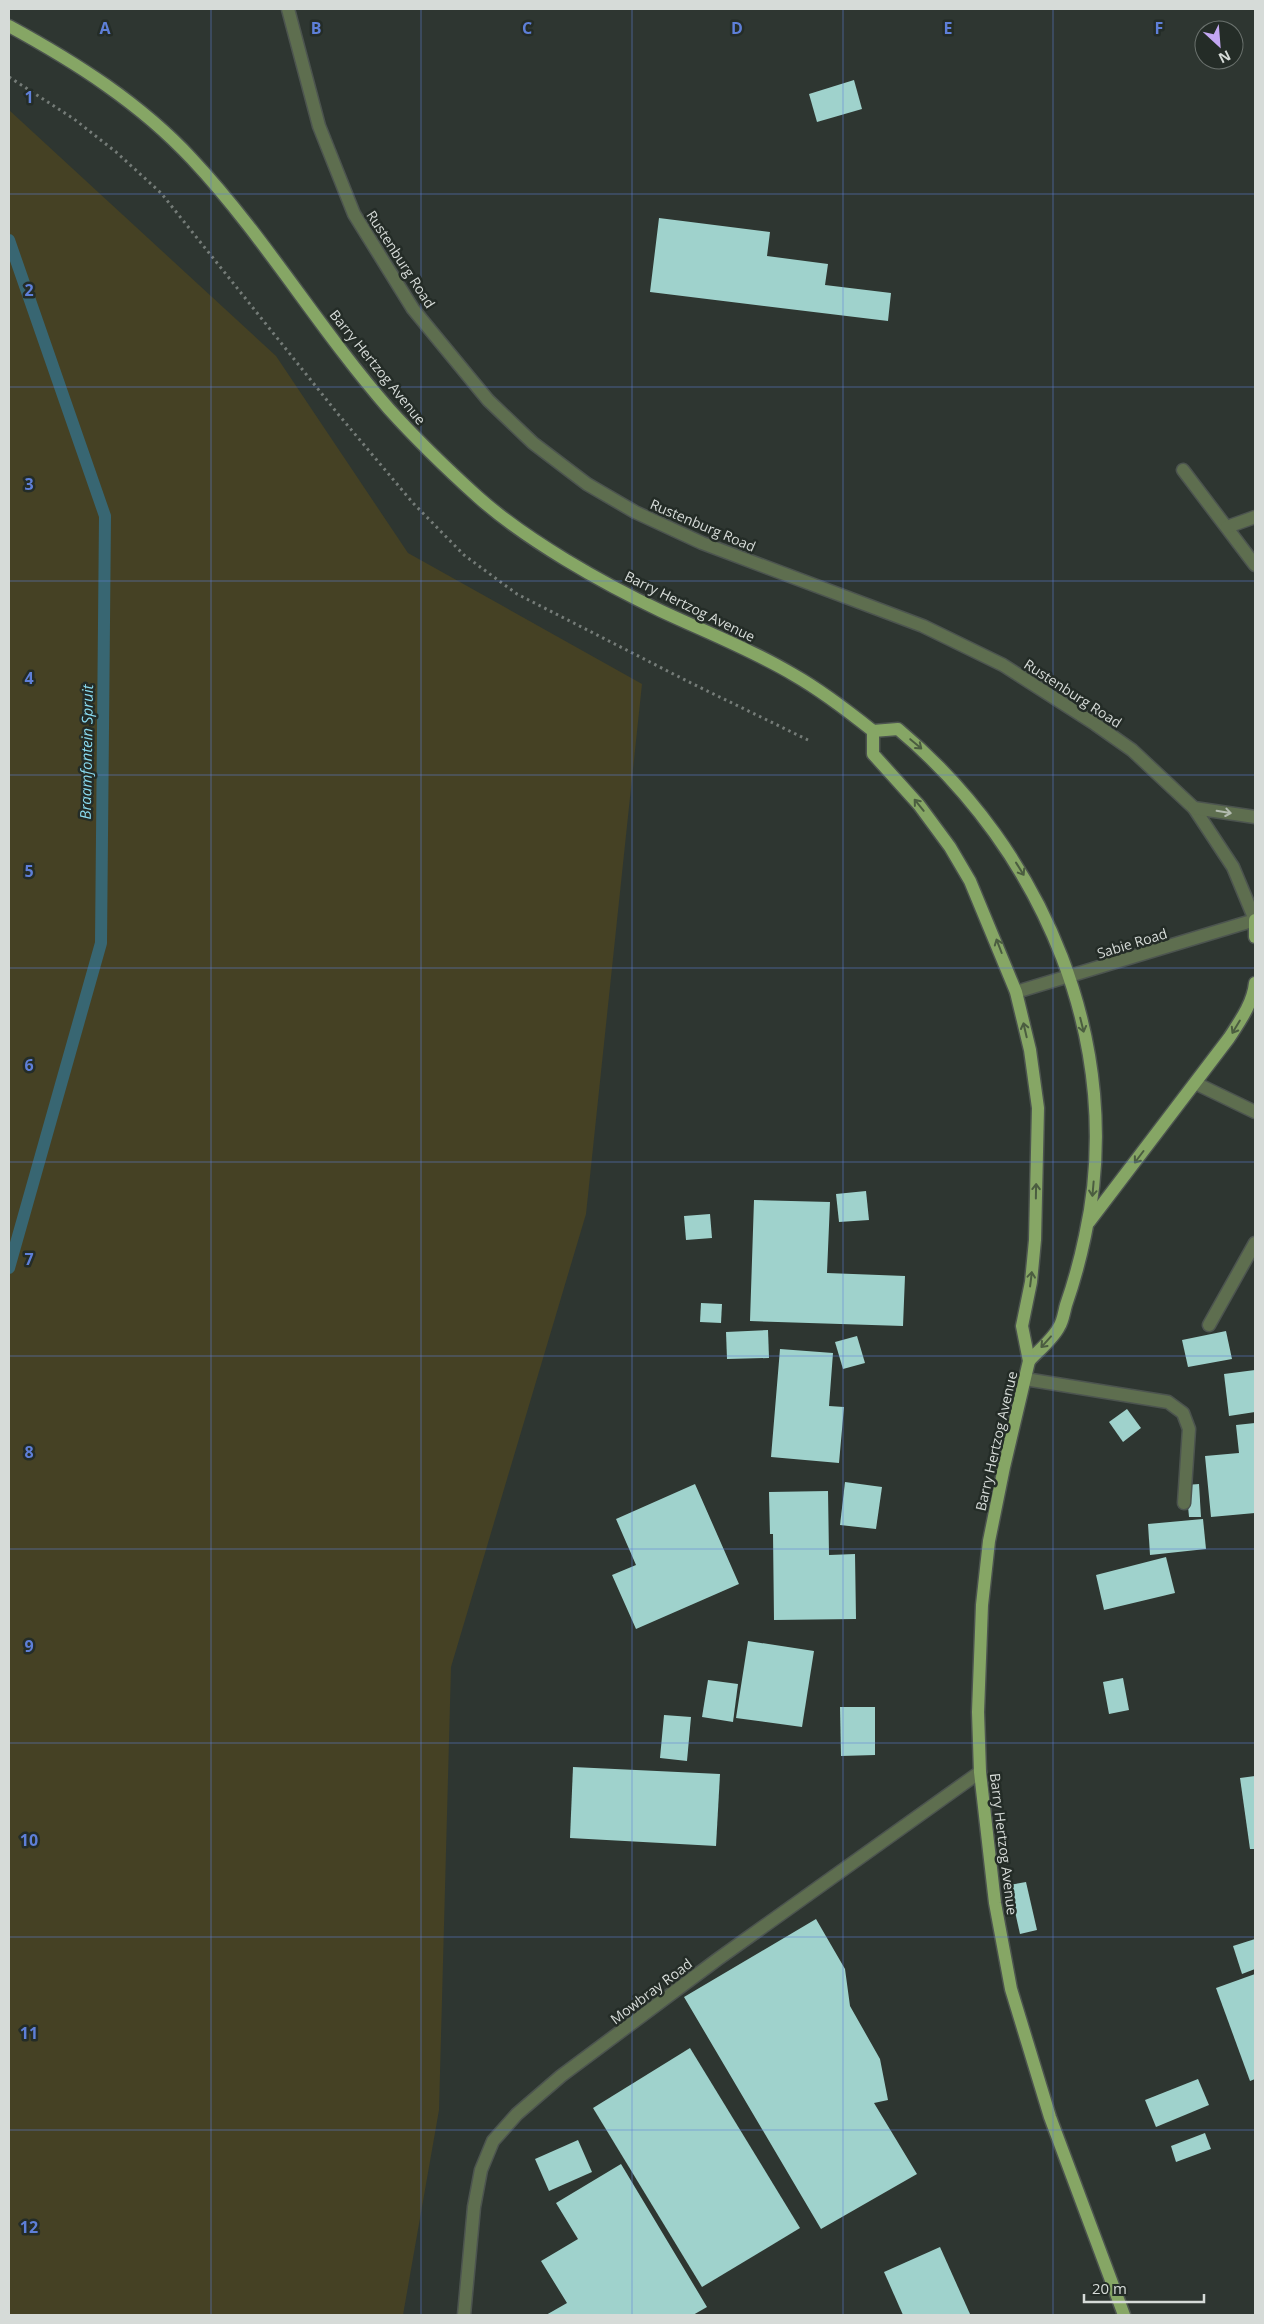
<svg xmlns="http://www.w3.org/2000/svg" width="1264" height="2324" viewBox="0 0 1264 2324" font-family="'Open Sans',sans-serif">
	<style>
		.green { fill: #454124 }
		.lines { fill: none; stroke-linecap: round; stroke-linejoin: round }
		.stream { stroke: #386672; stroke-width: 12 }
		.building { fill: #9fd2cc }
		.minor-casing { stroke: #4c544f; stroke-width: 15 }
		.major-casing { stroke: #4c544f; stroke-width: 15 }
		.path { stroke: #757c78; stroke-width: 3; stroke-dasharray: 2.5 4; stroke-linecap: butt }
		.minor { stroke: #5e6e4f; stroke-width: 12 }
		.major { stroke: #86a665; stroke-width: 12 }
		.oneway { stroke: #4b5d40 }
		.oneway2 { stroke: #b2baaf }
		.grid { fill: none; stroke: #5e7fd8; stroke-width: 1; stroke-opacity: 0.55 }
		.labels { text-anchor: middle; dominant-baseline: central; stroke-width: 5; stroke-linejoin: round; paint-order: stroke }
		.street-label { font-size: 14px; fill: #d6dbd8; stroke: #242c27 }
		.water-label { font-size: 15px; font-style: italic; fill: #8adbf0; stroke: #242c27 }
		.grid-label { font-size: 16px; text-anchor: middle; font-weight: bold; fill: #5e7fd8; stroke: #242c27; stroke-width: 5; stroke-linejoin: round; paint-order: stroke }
	</style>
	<rect width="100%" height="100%" fill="#2e3631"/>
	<path class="green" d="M9,110L276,356L408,553L642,684L586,1214L451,1667L439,2110L403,2315H9Z"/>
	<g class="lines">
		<path class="stream" d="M9,240L105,516L101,943L9,1268"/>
	</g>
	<g class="building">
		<path d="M854,80L862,109L817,122L809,94Z"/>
		<path d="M659,218L770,232L767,256L828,264L825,285L891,293L888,321L650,292Z"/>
		<path d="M866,1191L869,1220L839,1222L836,1194Z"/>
		<path d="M754,1200L830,1202L827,1273L905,1276L903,1326L750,1321Z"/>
		<path d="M710,1214L712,1238L686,1240L684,1216Z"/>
		<path d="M701,1303L722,1304L721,1323L700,1322Z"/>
		<path d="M768,1330L769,1358L727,1359L726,1332Z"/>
		<path d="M1226,1331L1232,1359L1188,1367L1182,1340Z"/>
		<path d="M857,1336L865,1363L843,1369L835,1342Z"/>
		<path d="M780,1349L833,1353L829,1406L844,1407L839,1463L771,1457Z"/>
		<path d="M1255,1370V1412L1229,1416L1224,1374Z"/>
		<path d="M1127,1409L1141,1428L1123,1442L1109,1422Z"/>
		<path d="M1255,1423V1513L1211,1517L1205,1456L1239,1453L1236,1425Z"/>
		<path d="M845,1482L882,1487L876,1529L840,1525Z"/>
		<path d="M695,1484L739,1584L636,1629L612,1575L636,1565L616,1519Z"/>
		<path d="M1199,1484L1201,1517H1189L1186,1485Z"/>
		<path d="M828,1491L829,1555L855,1554L856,1619L774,1620L773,1534H770L769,1492Z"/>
		<path d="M1203,1519L1206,1549L1150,1555L1148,1524Z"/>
		<path d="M1166,1557L1175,1593L1104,1610L1096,1575Z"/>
		<path d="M748,1641L814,1651L802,1727L736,1718Z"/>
		<path d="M1123,1678L1129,1710L1109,1714L1103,1682Z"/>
		<path d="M708,1680L738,1684L733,1722L702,1717Z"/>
		<path d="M840,1707H875V1755L841,1756Z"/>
		<path d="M664,1715L691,1717L687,1761L660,1758Z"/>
		<path d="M573,1767L720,1774L716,1846L570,1838Z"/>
		<path d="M1255,1776V1849H1250L1240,1778Z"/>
		<path d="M1026,1882L1037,1930L1020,1934L1009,1885Z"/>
		<path d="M816,1919L845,1969L850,2006L880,2059L888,2100L874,2103L917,2174L821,2229L684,1997Z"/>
		<path d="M1255,1939V1969L1242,1974L1233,1946Z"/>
		<path d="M1255,1974V2079L1250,2081L1216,1988Z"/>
		<path d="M690,2048L800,2228L702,2287L593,2108Z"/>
		<path d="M1198,2079L1209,2105L1156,2127L1145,2100Z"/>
		<path d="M1205,2133L1211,2149L1176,2162L1171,2146Z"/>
		<path d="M578,2140L592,2172L549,2191L535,2159Z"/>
		<path d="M621,2164L707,2307L693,2315H546L567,2303L541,2261L578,2239L556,2203Z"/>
		<path d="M940,2247L970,2314L903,2315L884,2272Z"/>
	</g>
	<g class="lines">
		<defs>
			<g id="minor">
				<path d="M288,9L319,126L354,214L413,309L488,400L533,443L587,484L635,512L702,543L923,626L1003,665L1095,724L1132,750L1194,808L1233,867L1255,920"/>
				<path d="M1183,470L1255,565"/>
				<path d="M1227,527L1255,517"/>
				<path d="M1194,808L1255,817"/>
				<path d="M1016,992L1255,920"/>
				<path d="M1195,1083L1255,1112"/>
				<path d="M1209,1325L1255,1243"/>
				<path d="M1025,1379L1168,1402L1183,1413L1189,1429L1184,1503"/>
				<path d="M464,2315L474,2207L481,2170L493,2141L517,2114L561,2076L718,1959L980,1772"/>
			</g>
			<g id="major">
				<path d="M9,26C75,62 140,103 192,159C265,237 319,329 389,409C417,440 447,469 478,497C526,540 602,583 661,611C706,632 752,650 794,675C822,691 848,711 873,731L898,729C1044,851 1127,1047 1085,1236C1080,1260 1074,1282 1066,1305C1064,1312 1063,1321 1059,1327C1053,1339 1038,1351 1029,1361"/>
				<path d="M873,731V754L919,805L950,847L970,881L1016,992L1030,1050L1038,1108L1035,1240L1031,1282L1022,1326L1029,1361L1004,1467L989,1541L982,1605L978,1712L980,1772L995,1903L1011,1989L1050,2117L1124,2315"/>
				<path d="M1255,920V937"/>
				<path d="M1089,1222L1229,1038C1240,1021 1253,1003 1255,983"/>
			</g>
		</defs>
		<use href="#minor" class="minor-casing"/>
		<use href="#major" class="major-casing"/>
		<path class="path" d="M9,77L74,119L116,152L161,193L338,414L413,503L464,555L517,594L691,683L808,740"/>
		<use href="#minor" class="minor"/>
		<use href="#major" class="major"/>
	</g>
	<defs><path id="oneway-shaft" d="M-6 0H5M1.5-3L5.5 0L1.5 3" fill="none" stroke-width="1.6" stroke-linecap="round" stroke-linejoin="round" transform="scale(1.25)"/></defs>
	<g class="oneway">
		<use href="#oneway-shaft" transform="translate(916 744) rotate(40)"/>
		<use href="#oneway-shaft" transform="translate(919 805) rotate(-129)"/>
		<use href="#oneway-shaft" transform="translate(1020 869) rotate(58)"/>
		<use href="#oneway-shaft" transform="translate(999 946) rotate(-111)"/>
		<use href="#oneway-shaft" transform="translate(1082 1025) rotate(76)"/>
		<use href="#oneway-shaft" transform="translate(1236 1027) rotate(121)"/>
		<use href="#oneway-shaft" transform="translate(1025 1030) rotate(-103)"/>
		<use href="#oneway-shaft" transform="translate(1139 1157) rotate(127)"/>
		<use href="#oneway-shaft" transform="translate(1093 1189) rotate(95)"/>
		<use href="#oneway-shaft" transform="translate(1036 1191) rotate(-89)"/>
		<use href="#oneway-shaft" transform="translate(1031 1279) rotate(-83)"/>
		<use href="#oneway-shaft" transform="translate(1046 1342) rotate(132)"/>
	</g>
	<use class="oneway2" href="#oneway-shaft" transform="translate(1224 812) rotate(9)"/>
	<path class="grid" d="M211,9V2315M421,9V2315M632,9V2315M843,9V2315M1053,9V2315M9,194H1255M9,387H1255M9,581H1255M9,775H1255M9,968H1255M9,1162H1255M9,1356H1255M9,1549H1255M9,1743H1255M9,1937H1255M9,2130H1255"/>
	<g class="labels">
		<g class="street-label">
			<text transform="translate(401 259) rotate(57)">Rustenburg Road</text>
			<text transform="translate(378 367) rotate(51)">Barry Hertzog Avenue</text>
			<text transform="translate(703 525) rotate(23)">Rustenburg Road</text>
			<text transform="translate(690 606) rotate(26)">Barry Hertzog Avenue</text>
			<text transform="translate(1073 693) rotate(33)">Rustenburg Road</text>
			<text transform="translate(1132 943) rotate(-17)">Sabie Road</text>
			<text transform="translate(996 1441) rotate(-77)">Barry Hertzog Avenue</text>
			<text transform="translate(1004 1844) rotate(83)">Barry Hertzog Avenue</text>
			<text transform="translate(651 1991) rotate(-37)">Mowbray Road</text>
		</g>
		<g class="water-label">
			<text transform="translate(86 752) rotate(-89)">Braamfontein Spruit</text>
		</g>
	</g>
	<g class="grid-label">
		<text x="105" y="34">A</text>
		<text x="316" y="34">B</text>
		<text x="527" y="34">C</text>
		<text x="737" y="34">D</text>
		<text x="948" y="34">E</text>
		<text x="1159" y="34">F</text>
		<text x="29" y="103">1</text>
		<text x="29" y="296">2</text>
		<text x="29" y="490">3</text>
		<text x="29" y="684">4</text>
		<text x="29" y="877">5</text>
		<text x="29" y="1071">6</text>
		<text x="29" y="1265">7</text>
		<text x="29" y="1458">8</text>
		<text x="29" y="1652">9</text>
		<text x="29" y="1846">10</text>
		<text x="29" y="2039">11</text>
		<text x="29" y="2233">12</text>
	</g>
	<rect width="1264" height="2324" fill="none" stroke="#d6dbd8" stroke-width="20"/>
	<g transform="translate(1219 45) rotate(154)"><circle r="24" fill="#242c27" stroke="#6b726e"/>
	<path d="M0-4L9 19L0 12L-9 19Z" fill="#c3a7f2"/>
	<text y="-8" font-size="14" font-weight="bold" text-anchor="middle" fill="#d6dbd8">N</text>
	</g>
	<path d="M1084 2294v8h120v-8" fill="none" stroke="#d6dbd8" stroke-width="2.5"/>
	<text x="1092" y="2294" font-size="15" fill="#d6dbd8" stroke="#242c27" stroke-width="4" paint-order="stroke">20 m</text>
</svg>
